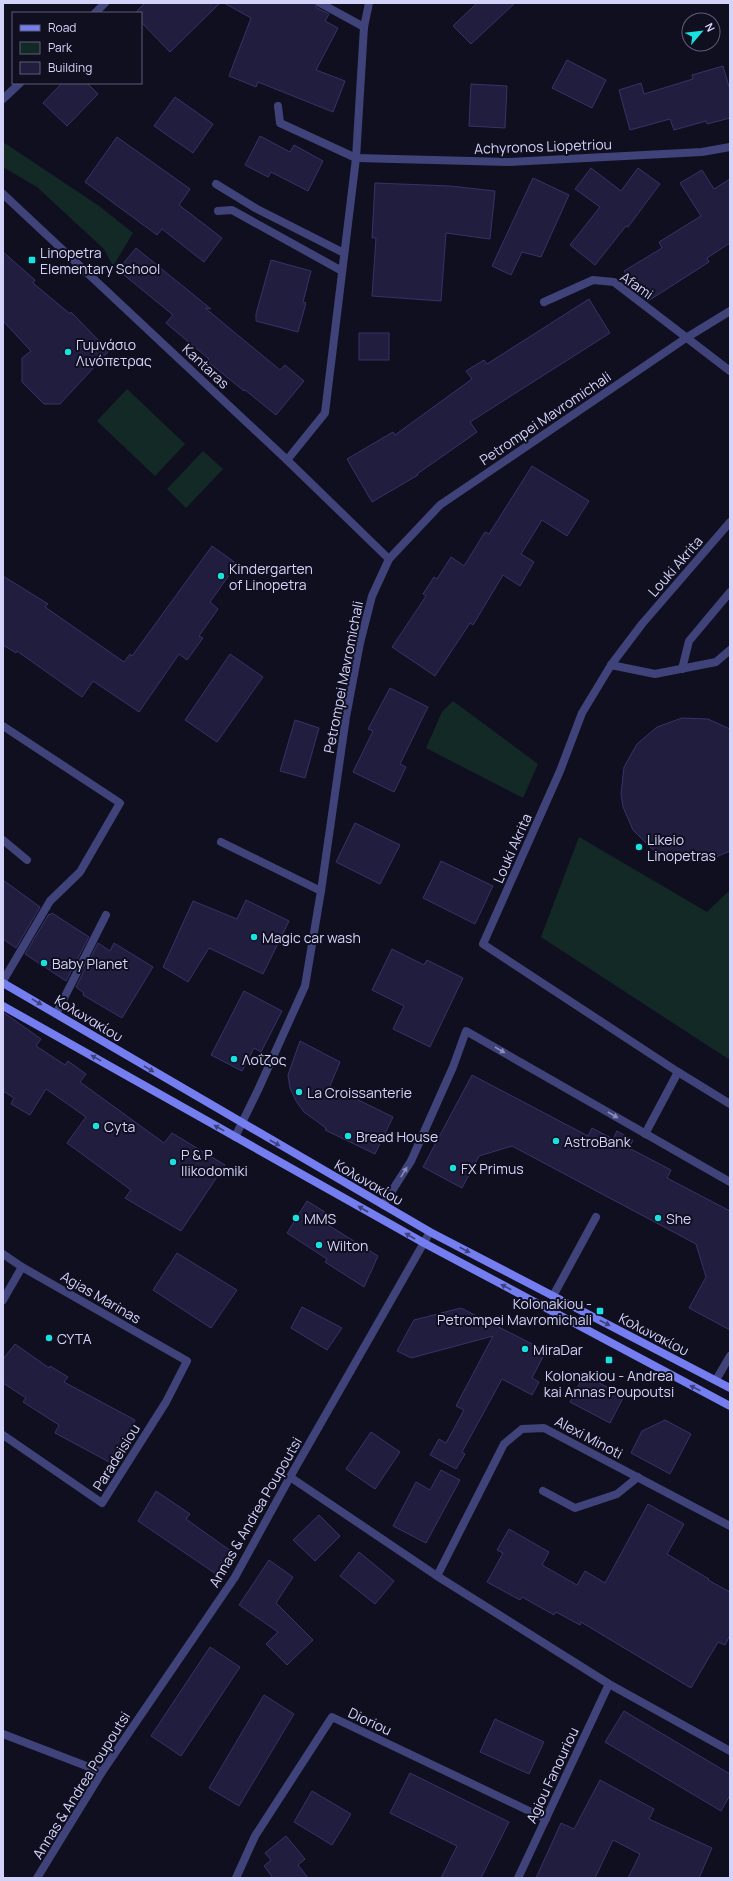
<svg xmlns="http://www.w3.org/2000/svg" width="733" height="1881" viewBox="0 0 733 1881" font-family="Manrope,sans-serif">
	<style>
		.green { fill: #132926 }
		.building { fill: #211d3f; stroke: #373268 }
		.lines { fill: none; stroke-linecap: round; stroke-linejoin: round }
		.lane { stroke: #3f437a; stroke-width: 8 }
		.street { stroke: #3f437a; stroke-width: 8 }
		.secondary { stroke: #747ef0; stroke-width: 8 }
		.oneway { fill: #3d417e }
		.oneway2 { fill: #898bba }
		.poi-dot { fill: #18e1e0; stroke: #100f20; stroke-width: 1.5 }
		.labels { text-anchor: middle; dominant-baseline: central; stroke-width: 4; stroke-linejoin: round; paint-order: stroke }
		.street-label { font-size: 14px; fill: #d3d3fa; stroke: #100f20 }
		.poi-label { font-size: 14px; fill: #d3d3fa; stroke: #100f20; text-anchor: start }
	</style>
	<rect width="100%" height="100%" fill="#100f20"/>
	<g class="green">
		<path d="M3,142L99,206L133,233L113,266L104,249L37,187L3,167Z"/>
		<path d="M127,389L185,444L155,476L97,421Z"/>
		<path d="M203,451L223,469L186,508L167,489Z"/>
		<path d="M453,701L538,764L523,798L426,748L442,712Z"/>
		<path d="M579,837L707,912L730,890V1060L541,937Z"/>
	</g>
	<g class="building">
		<path d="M145,3H220L170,52L141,22V13H135Z"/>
		<path d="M224,3H315L317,8L329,14L325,21L338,28L316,70L345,81L333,112L258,82L256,87L229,76L251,18Z"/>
		<path d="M477,3H515L471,44L453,26Z"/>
		<path d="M567,60L606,80L592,108L552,88Z"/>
		<path d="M723,66L730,90V118L707,124L706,121L674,130L670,119L630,130L619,90L641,83L644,94L693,79L692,75Z"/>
		<path d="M62,83H87L98,94L67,126L43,103Z"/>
		<path d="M471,84L507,86L505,128L469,126Z"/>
		<path d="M175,97L213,124L193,153L154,126Z"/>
		<path d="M260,136L290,152L294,145L323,161L308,191L271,172L268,177L245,165Z"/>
		<path d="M117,137L190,189L179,205L222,238L204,262L162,229L157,235L85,182Z"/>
		<path d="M591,168L621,191L638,168L660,184L628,227L626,226L595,265L570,245L600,207L575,189Z"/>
		<path d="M702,170L714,189L730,179V243L707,258L709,262L648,301L637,293L624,271L662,248L659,242L701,216L680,183Z"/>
		<path d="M533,178L569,195L541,257L522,252L511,275L492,266Z"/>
		<path d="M375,183L450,186L495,191L490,239L446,233L441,301L372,296L376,238H372Z"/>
		<path d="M136,248L211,309L205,308L280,370L285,365L304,381L276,415L245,390L244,391L207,361L209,359L166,323L173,315L118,270Z"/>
		<path d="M3,252L35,280L33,283L70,314L71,312L109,351L60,404H44L22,382V358L31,351L3,321Z"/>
		<path d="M271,260L311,271L303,302L306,303L298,332L256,321V314Z"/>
		<path d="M589,299L610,333L470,422L477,432L417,474L418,475L372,502L347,459L393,432L395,435L472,379L466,371L484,360L487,364Z"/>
		<rect x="359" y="333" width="30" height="27"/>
		<path d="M532,466L589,501L567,536L542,520L521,554L534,562L520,586L503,575L473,625L470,623L435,676L392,647L426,596L423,594L434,577L437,579L451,557L464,566L485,532L489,534Z"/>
		<path d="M212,546L237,564L210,602L218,609L199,636L203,638L187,660L179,654L139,712L93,681L82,697L17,651L16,653L3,645V576L48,604L45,607L124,662L130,654L132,656Z"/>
		<path d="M230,654L263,677L217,742L185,720Z"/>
		<path d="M390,688L428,707L400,764L406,767L394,792L353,772L373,731L368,729Z"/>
		<path d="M682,718L708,719L730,729V851L716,857L703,860L690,861L677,859L652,849L633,830L623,807L621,794L624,767L637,744L657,727Z"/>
		<path d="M295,720L319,728L305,778L280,771Z"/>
		<path d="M355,823L400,845L380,884L336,862Z"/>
		<path d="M441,861L493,886L475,924L423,898Z"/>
		<path d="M3,880L40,907L16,948L3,939Z"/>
		<path d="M246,900L289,921L263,974L209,948L188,982L163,967L193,901L237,919Z"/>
		<path d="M52,913L89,937L66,981L25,954L49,914L50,915Z"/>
		<path d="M98,943L110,951L114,943L153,967L122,1018L83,995L84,993L76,987Z"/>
		<path d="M392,949L424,965L427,960L463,978L430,1047L393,1029L404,1006L372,990Z"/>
		<path d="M244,991L282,1011L261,1052L254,1048L242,1071L211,1055Z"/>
		<path d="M3,1012L41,1039L36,1046L65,1065L68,1061L86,1074L80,1082L164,1143L172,1133L225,1165L181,1231L125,1198L131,1190L67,1143L86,1117L46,1089L30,1115L11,1104L14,1098L3,1091Z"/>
		<path d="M300,1041L340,1062L330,1086L393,1117L375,1154L325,1130L326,1128L304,1112L296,1101L290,1088L288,1075Z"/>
		<path d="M472,1075L588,1136L592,1128L613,1139L617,1131L633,1140L629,1148L671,1170L667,1178L730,1211V1330L689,1308L706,1277L696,1244L512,1146L479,1156L462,1188L423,1167Z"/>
		<path d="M307,1201L333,1217L328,1225L378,1256L364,1287L325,1262L327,1259L287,1233Z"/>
		<path d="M177,1253L237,1290L211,1328L153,1290Z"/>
		<path d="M302,1307L342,1328L327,1350L291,1328Z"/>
		<path d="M461,1308L546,1351L532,1378L539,1382L532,1395L502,1379L462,1452L465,1454L456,1469L430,1455L439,1439L446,1443L464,1410L456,1406L493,1336L411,1358L397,1351L414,1320Z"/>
		<path d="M15,1344L49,1368L50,1366L68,1377L64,1382L135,1420L111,1463L55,1433L59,1425L23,1402L26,1398L3,1383V1359Z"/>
		<path d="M584,1375L624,1396L610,1423L570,1402Z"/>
		<path d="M665,1420L691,1434L670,1474L631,1453L642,1431Z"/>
		<path d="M371,1432L400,1452L375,1489L346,1469Z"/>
		<path d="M441,1470L460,1480L426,1543L393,1526L416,1482L430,1490Z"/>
		<path d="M156,1491L190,1514L186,1519L235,1554L219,1576L138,1521Z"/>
		<path d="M648,1504L684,1524L667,1554L709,1579L708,1580L730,1592V1635L725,1645L718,1642L691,1688L581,1622L580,1625L556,1612L554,1615L522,1597L520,1600L487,1582L503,1553L497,1550L509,1529L549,1552L542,1565L577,1585L585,1571L605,1583Z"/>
		<path d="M319,1515L340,1536L315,1561L293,1540Z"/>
		<path d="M359,1552L394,1581L375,1604L340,1576Z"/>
		<path d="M269,1560L293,1577L276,1603L313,1640L287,1665L266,1644L278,1632L239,1605Z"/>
		<path d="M210,1647L240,1667L181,1756L151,1736Z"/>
		<path d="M264,1695L294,1714L239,1806L209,1788Z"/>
		<path d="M624,1711L730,1774V1795L721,1811L605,1742Z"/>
		<path d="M495,1719L544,1742L529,1774L480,1752Z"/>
		<path d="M410,1773L509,1822L481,1878H441L457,1846L390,1813Z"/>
		<path d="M600,1780L654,1809L649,1819L712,1848L699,1878H628L640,1854L613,1840L595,1878H536L561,1823L574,1829Z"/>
		<path d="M312,1791L351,1814L332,1845L294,1822Z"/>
		<path d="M286,1836L305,1859L298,1865L308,1878H273L264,1866L271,1860L265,1853Z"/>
	</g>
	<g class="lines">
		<g class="lane">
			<path d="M320,3L364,27"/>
			<path d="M278,106L280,123L356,158"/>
			<path d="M216,184L257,209L344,253"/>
			<path d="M218,211L232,210L342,271"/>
			<path d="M611,665L655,674L716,662L730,650"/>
			<path d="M682,669L689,641L730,592"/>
			<path d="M3,726L120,803L80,872L50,901L3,981"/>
			<path d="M3,840L27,860"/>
			<path d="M221,842L321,891"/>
			<path d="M56,1014L106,915"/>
			<path d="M645,1134L678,1072"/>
			<path d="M383,1205L411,1161L453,1067L466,1031L730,1182"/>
			<path d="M553,1296L596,1217"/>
			<path d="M716,1380L730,1356"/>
			<path d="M543,1491L575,1508L617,1494L638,1477"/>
		</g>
		<g class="street">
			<path d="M95,13L105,3"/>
			<path d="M3,99L20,83"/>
			<path d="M356,158L509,162L702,152L730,147"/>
			<path d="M3,194L287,460L389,559"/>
			<path d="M544,302L593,280L614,282L730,371"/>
			<path d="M287,460L325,413L356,158L364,27L369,3"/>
			<path d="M730,522L642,624L611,665L582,713L560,771L483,944L678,1072L730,1104"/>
			<path d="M235,1137L258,1090L305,986L321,891L346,717L360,643L372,596L389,559L440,505L686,338L730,311"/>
			<path d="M3,1254L22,1267L187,1361L166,1402L102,1503L3,1435"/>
			<path d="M3,1300L22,1267"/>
			<path d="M290,1477L437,1576L609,1684L730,1751"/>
			<path d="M437,1576L504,1444L522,1429L544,1428L730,1526"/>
			<path d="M3,1734L102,1772"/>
			<path d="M37,1878L102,1772L235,1577L290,1477L430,1232"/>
			<path d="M236,1878L255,1836L332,1717L546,1819"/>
			<path d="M518,1878L609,1684"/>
		</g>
		<g class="secondary">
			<path d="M3,983L430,1232L730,1388"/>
			<path d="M3,1006L424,1243L730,1406"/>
		</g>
	</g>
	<defs><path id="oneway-solid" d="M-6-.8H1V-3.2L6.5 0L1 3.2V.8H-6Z"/></defs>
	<g class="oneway">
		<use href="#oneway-solid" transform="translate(37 1002) rotate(31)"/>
		<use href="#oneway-solid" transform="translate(96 1058) rotate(-151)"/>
		<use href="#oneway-solid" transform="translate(149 1069) rotate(31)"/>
		<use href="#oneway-solid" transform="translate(219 1128) rotate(-151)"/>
		<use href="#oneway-solid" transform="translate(275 1143) rotate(30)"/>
		<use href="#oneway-solid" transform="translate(363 1209) rotate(-150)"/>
		<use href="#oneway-solid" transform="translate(410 1236) rotate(-150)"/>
		<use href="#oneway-solid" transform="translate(465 1250) rotate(28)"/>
		<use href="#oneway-solid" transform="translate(506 1287) rotate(-152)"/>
		<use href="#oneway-solid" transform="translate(605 1323) rotate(27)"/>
		<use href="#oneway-solid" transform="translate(695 1388) rotate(-153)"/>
	</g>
	<g class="oneway2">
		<use href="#oneway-solid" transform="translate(500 1050) rotate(30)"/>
		<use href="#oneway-solid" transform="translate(613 1115) rotate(30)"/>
		<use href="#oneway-solid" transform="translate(404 1172) rotate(-58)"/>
	</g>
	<g class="poi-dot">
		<rect x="28" y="256" width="8" height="8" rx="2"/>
		<circle cx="68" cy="352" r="4"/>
		<circle cx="221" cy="576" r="4"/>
		<circle cx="639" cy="847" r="4"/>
		<circle cx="254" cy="937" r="4"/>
		<circle cx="44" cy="963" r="4"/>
		<circle cx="234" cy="1059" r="4"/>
		<circle cx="299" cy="1092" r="4"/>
		<circle cx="96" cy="1126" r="4"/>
		<circle cx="348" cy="1136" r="4"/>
		<circle cx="556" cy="1141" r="4"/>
		<circle cx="173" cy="1162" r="4"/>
		<circle cx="453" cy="1168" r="4"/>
		<circle cx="296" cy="1218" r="4"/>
		<circle cx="658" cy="1218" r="4"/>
		<circle cx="319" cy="1245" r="4"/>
		<rect x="596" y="1307" width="8" height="8" rx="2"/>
		<circle cx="49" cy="1338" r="4"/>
		<circle cx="525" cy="1349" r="4"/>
		<rect x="605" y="1356" width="8" height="8" rx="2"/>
	</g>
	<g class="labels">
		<g class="street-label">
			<text transform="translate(543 146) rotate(-2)">Achyronos Liopetriou</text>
			<text transform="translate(637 285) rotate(35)">Afami</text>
			<text transform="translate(206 366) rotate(43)">Kantaras</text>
			<text transform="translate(545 418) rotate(-34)">Petrompei Mavromichali</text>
			<text transform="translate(675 566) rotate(-49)">Louki Akrita</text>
			<text transform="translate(343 677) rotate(-79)">Petrompei Mavromichali</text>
			<text transform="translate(512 848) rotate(-66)">Louki Akrita</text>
			<text transform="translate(89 1018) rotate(31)">Κολωνακίου</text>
			<text transform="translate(369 1182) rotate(30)">Κολωνακίου</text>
			<text transform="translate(101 1297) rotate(30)">Agias Marinas</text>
			<text transform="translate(654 1334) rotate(27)">Κολωνακίου</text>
			<text transform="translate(589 1437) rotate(28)">Alexi Minoti</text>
			<text transform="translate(116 1457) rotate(-58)">Paradeisiou</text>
			<text transform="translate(255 1512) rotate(-60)">Annas &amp; Andrea Poupoutsi</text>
			<text transform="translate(370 1721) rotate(25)">Dioriou</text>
			<text transform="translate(552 1775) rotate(-65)">Agiou Fanouriou</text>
			<text transform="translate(81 1785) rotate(-58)">Annas &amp; Andrea Poupoutsi</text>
		</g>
		<g class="poi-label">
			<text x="40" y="252">Linopetra<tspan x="40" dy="16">Elementary School</tspan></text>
			<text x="76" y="344">Γυμνάσιο<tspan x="76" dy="16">Λινόπετρας</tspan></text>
			<text x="229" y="568">Kindergarten<tspan x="229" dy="16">of Linopetra</tspan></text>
			<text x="647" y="839">Likeio<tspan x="647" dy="16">Linopetras</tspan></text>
			<text x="262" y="937">Magic car wash</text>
			<text x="52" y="963">Baby Planet</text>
			<text x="242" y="1059">Λοΐζος</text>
			<text x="307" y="1092">La Croissanterie</text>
			<text x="104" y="1126">Cyta</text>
			<text x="356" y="1136">Bread House</text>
			<text x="564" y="1141">AstroBank</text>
			<text x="181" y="1154">P &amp; P<tspan x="181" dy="16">Ilikodomiki</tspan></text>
			<text x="461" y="1168">FX Primus</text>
			<text x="304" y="1218">MMS</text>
			<text x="666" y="1218">She</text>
			<text x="327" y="1245">Wilton</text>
			<text x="592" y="1303" text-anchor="end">Kolonakiou -<tspan x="592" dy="16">Petrompei Mavromichali</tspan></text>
			<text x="57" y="1338">CYTA</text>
			<text x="533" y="1349">MiraDar</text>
			<text x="609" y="1375" text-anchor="middle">Kolonakiou - Andrea<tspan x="609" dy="16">kai Annas Poupoutsi</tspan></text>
		</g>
	</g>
	<rect width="733" height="1881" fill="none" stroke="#d3d3fa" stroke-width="8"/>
	<rect x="12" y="12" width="130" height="72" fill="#100f20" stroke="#5e5d77"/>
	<rect x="20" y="25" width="20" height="6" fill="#747ef0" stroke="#5e5d77"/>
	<text x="48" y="32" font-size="12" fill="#d3d3fa">Road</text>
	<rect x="20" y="42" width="20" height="12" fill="#132926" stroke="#5e5d77"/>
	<text x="48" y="52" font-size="12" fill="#d3d3fa">Park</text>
	<rect x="20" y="62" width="20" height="12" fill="#211d3f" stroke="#5e5d77"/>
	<text x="48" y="72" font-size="12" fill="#d3d3fa">Building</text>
	<g transform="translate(701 32) rotate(62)"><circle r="19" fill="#100f20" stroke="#5e5d77"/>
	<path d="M0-3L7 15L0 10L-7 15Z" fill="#18e1e0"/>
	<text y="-6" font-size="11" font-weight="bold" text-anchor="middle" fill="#d3d3fa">N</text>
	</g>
</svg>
